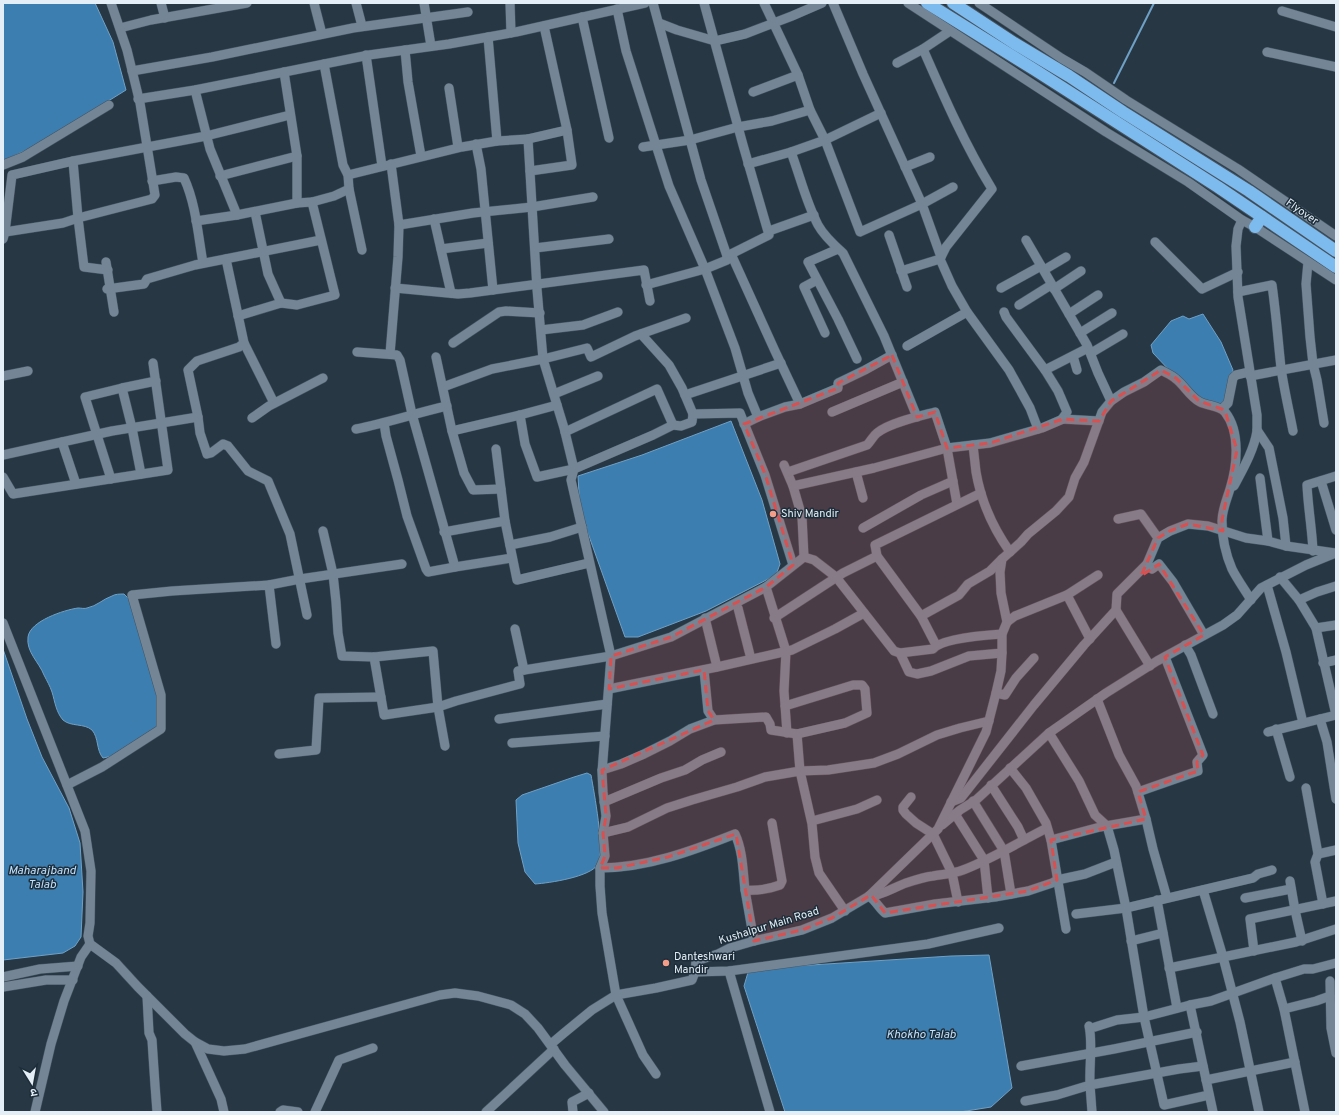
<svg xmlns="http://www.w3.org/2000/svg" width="1339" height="1115" viewBox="0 0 1339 1115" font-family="Overpass,'Noto Sans Devanagari',sans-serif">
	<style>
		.water { fill: #3d7eb0; stroke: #6fa0c5 }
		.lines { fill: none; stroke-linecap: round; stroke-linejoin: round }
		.stream { stroke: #6fa0c5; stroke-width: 2 }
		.minor-casing { stroke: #465460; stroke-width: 10 }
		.highway-casing { stroke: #465460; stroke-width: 14 }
		.minor { stroke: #748696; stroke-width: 9 }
		.highway { stroke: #7dbaed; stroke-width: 12 }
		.marked { fill: #d95051; fill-opacity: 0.2; stroke: #d95051; stroke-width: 3; stroke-dasharray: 8 5; stroke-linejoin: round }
		.poi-dot { fill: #f49e89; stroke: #1d2d3a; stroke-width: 1.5 }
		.labels { text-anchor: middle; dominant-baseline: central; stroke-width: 3; stroke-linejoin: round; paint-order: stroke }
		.street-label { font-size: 11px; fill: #e3eef6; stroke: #1d2d3a }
		.poi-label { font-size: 11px; fill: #e3eef6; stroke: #1d2d3a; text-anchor: start }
		.water-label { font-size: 12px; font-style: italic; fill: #bfe0fc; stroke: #1d2d3a }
	</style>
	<rect width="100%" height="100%" fill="#273744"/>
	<g class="water">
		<path d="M3,3H95L113,42L126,90L39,144L3,161Z"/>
		<path d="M1203,314L1221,342L1233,370L1229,381L1227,397L1221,404L1207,403L1189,391L1153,353L1151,345L1171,321L1183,316L1189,319Z"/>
		<path d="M731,421L762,500L780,564L776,575L706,611L638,637H625L580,511L578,476L642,455Z"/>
		<path d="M124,594L136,606L161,706L156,730L117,755L103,758C96,750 99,738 92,730C84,723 71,727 63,720C56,712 55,702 52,692C50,686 47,681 44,675C39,662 26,652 28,637C30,621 64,610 78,608C81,608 85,609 87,608C97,606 103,599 112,596C115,594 120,594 124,594Z"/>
		<path d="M3,649L27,719L42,757L69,808L80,843L83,892L81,937L75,946L63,953L3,960Z"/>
		<path d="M587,773L591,775C594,792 605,850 598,864C591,877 549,883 535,884L525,872L518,843L516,800L522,795L574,777Z"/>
		<path d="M989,955L1012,1088L991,1107L960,1112H785L744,986L749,969L951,956Z"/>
	</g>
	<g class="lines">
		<path class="stream" d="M1114,83L1154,3"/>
		<defs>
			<g id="minor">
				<path d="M161,3L165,18"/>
				<path d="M314,3L322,34"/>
				<path d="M356,3L362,26"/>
				<path d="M424,3L431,46"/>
				<path d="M510,3L511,33"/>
				<path d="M653,3L701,180L727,256"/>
				<path d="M764,3L798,75L810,110L825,140L860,232L922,204L953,187"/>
				<path d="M833,3L863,74L922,204L941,257L940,259L952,286L967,312L1009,370L1030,408L1038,429"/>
				<path d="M908,3L1106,132L1188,182L1242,220L1255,227L1336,280"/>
				<path d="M979,3L1061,58L1085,72L1126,100L1238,169L1336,236"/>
				<path d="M617,9L626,51L669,186L705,269L735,348L748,393L758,417"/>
				<path d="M1282,11L1336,27"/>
				<path d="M582,17L609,138"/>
				<path d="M659,23L677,30L715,41L745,34L792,16L822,3"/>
				<path d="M120,28L151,20L247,3"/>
				<path d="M488,37L497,141"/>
				<path d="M923,49C944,97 965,145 992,189L946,247L941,257"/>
				<path d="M405,50L408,82L421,156"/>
				<path d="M1267,52L1336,67"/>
				<path d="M366,55L382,166"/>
				<path d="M897,63L923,49L950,31"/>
				<path d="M324,64L343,165L348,175L349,189L362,250"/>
				<path d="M132,71L212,57L353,28L468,12"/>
				<path d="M284,72L297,156V203"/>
				<path d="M449,88L458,147"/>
				<path d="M195,90L210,149L237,215"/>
				<path d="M753,92L798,75"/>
				<path d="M138,99L195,90L369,55L449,44L516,32L645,3"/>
				<path d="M528,139L567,130"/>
				<path d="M476,144L481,169L493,290"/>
				<path d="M643,147L690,140L738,127L772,121L810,110"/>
				<path d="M791,152C800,176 806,202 818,225C824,236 834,245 843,253L884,336L917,417"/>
				<path d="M73,161L78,218L84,267L108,270"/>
				<path d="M391,164L399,225L473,213L532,207L593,197"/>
				<path d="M748,164L791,152L825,140L881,113"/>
				<path d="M3,165L23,157L109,105"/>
				<path d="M905,167L930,157"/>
				<path d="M530,171L572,165L567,130L544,26"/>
				<path d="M348,175L462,147L497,141L528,139L537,289L543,359L564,428L574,469L537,477L525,444L520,415"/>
				<path d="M220,176L297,156"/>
				<path d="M152,181L176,177L184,178C196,204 198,235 203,263"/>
				<path d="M255,212L268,274L281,303"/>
				<path d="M434,219L451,293"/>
				<path d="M196,221L237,215L297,203L312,202L334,196L349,189"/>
				<path d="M769,231L814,215"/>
				<path d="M5,232L63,223L78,218L152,199L155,195L140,103L127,50L111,3"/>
				<path d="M889,235L907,287"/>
				<path d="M3,239L5,232L12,175L73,161L206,136L290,115"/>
				<path d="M1026,240L1087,345L1098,373L1111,401"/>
				<path d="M1155,242L1202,289L1238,272"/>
				<path d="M535,248L609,239"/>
				<path d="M441,249L488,243"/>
				<path d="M838,249L808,262L838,319L857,359"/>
				<path d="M731,254L775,351L800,404"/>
				<path d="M226,259L244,343L239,347L197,361L188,370L198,417L200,433L207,454L211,453L223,444L228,446L248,471L268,481L290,534L307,615"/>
				<path d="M106,262L114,312"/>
				<path d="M1308,262L1306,284L1310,337L1313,364L1317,380L1324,423"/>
				<path d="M1044,270L1066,257"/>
				<path d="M901,271L940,259"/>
				<path d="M817,280L804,287L825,333"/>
				<path d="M646,285L705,269L727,260V256L769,235L743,145L704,3"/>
				<path d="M395,288L458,294L470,293L644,270L650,301"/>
				<path d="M1001,288L1041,266"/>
				<path d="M107,289L144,284L147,279L195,265L321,240"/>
				<path d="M1054,289L1081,271"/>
				<path d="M1238,292L1272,285C1276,313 1278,340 1281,368C1284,389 1289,410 1293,431"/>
				<path d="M1019,305L1051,285"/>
				<path d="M1004,312L1006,317L1045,370L1058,391L1067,412L1062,419L1099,421"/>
				<path d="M1069,314L1098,295"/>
				<path d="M238,316L281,303L297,305L335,295L312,202"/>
				<path d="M541,330L583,325L618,312"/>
				<path d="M1080,333L1112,313"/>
				<path d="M641,334L669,365L682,388L693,414"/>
				<path d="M244,343L274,403"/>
				<path d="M453,343L499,312L506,311L540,313"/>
				<path d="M907,346L967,312"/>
				<path d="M357,352L397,355L400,360L412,414L455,567"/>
				<path d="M1091,353L1123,334"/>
				<path d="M390,354L398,257L399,225"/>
				<path d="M1073,356L1077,370"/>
				<path d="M436,357L452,431L464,473L473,490L501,489"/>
				<path d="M1045,370L1088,348"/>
				<path d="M3,376L28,371"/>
				<path d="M1250,376L1336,360"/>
				<path d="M443,387L492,369L543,359L587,348L591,357L635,336L686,318"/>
				<path d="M122,388L132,428L141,474"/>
				<path d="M554,394L598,376"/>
				<path d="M685,395L781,363"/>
				<path d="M1222,409L1228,403L1233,378L1236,375L1249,372"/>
				<path d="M832,412L903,382"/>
				<path d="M252,418L269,406L323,378"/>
				<path d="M384,423L386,436L398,480L407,516L426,569L428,572L455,567L512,558"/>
				<path d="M744,424L758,417L785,407L800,404L838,388V383L865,370L892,355"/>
				<path d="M356,429C387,423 416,413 447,406"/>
				<path d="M1257,430L1269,448L1283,518L1286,546"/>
				<path d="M452,431L520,415L557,405"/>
				<path d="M565,432L657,389L673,425"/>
				<path d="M62,442L76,484"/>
				<path d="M973,445C974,454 975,463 976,472C981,501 993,528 1010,552"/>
				<path d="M496,449L505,521L517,580L589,563"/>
				<path d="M3,455L112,431L198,417"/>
				<path d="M784,465L793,486L802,517L804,557"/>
				<path d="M788,472L867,445C871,441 873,436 877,433C889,423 920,416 935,412L947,448L957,504"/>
				<path d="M856,472L863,498"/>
				<path d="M3,477L13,494L168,470L153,363"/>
				<path d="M1260,478L1268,541"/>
				<path d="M111,479L85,397L122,388L156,381"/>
				<path d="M1321,481L1336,530"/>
				<path d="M793,486L874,468L947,448L990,443L1042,428L1063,419"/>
				<path d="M1234,486C1243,469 1254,450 1257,431C1257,426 1257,420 1257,415L1238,297L1236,246L1238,229L1242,220"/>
				<path d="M1118,519L1141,514L1158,538"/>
				<path d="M863,528L921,495L953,481"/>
				<path d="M323,531L333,574L336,602L338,633L342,656L374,657L433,651L438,707L445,746"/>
				<path d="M444,532L505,521"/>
				<path d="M510,545L550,537L582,527"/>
				<path d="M1313,551C1312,529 1308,507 1307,485L1336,476"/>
				<path d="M1147,564L1152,569L1159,564L1173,582L1204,635"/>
				<path d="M1280,577L1299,600L1316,628L1336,715"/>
				<path d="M269,585L300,579L402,564"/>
				<path d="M1267,585L1286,652L1303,723"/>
				<path d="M766,587L786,651L784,691L787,733"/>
				<path d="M1067,595L1090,639"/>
				<path d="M1299,600L1317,592L1336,586"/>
				<path d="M738,608L751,659"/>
				<path d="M1116,610L1150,666"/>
				<path d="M921,616L959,595L968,584L990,571L1002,559"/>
				<path d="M705,618L717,667"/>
				<path d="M774,618L843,573L877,556"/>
				<path d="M1007,622L1015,616L1067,595L1098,575"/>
				<path d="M3,623L85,831L91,871L90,923L88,936L90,944L116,963L138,987L185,1034L195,1042L208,1049L224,1051L245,1049L440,995L455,993L478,996L511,1005L525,1014L538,1028L565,1065L604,1112"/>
				<path d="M1316,628L1336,625"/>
				<path d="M515,629L524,670"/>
				<path d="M936,645L921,616L877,556L875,545L981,493"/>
				<path d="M1185,645L1191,655L1213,714"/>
				<path d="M900,653L909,672L917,674L931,671L969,656L1002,653"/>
				<path d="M374,657L384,715L438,707L456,701L520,684L518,671L611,656L671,637L766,587L804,557L814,560L836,577L894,651L900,653L933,649C942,638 987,635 1002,634"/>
				<path d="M1323,663L1336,660"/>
				<path d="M704,670L708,711L714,720"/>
				<path d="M609,689L717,667L792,650L835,629L864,613"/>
				<path d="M996,693L1005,695L1016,678L1034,658"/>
				<path d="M1097,699L1119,755L1136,786L1146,819L1153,849L1167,898"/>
				<path d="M785,706L853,685H862L865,689L867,713L845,723L797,734"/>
				<path d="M499,719L607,704"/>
				<path d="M1320,719L1327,742L1336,799"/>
				<path d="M1276,729L1290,777"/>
				<path d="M1268,732L1336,715"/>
				<path d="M1049,733L1079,781L1095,815L1107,826L1114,850L1126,908L1144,1017L1164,1105L1209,1095"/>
				<path d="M512,743L605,736"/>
				<path d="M279,754L316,750L319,698L381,697"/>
				<path d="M1010,768L1026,788L1046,823L1051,840L1066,929"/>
				<path d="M602,770L621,764L644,754L670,741L690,729L714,720L766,717L770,724L771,730L797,734L800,771L828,770L874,763L898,754L937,735L960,728L989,721"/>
				<path d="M67,785L102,767L161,729V695L132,595L172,591L269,585L276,644"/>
				<path d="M991,785L1018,827L1024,840"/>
				<path d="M1306,788L1318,854L1315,862L1323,904"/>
				<path d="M1138,792L1198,771L1197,762L1203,755L1165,657"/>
				<path d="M911,797L903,807V810L906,814L916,823L933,834L952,873L958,902"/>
				<path d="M973,801L1004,851L1011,894"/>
				<path d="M604,802L661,778L685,770L702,760L721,752"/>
				<path d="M951,802L961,798L1034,705L1084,645L1116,610L1117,594L1147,564L1158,538L1170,531L1188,524L1208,526L1246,538L1268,541L1286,546L1335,553"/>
				<path d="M955,814L984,860L988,898"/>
				<path d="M812,821L857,809L877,800"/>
				<path d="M942,825L960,810L976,800L1049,733L1106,693L1157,661L1223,625L1237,615L1261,588L1306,565L1333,554"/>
				<path d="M603,833L628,827L667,808L692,800L737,787L765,777L800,771L812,824L815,857L819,873L845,911"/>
				<path d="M1051,840L1100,827L1146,819"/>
				<path d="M1318,854L1336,850"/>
				<path d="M600,868C646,868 692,851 735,834C743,851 743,872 745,890"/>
				<path d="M1290,881L1295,910L1302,941"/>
				<path d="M869,896C876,901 879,908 885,913L935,904L995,897L1028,891L1052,883L1057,880L1085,874L1116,862"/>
				<path d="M869,896C882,896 894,887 906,883C915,880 924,877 933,876C943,874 953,874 963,870C992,859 1019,842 1047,828"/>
				<path d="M1245,898L1291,889"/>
				<path d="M1157,900L1177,1008"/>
				<path d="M1076,914L1126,908L1253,878L1258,874L1272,870"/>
				<path d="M754,941L745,890C757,891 769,889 780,885L782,881L772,823"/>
				<path d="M1131,941L1163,933"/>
				<path d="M1254,951L1250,919L1336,901"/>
				<path d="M1169,968L1223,957L1203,890"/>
				<path d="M729,971L770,1112"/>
				<path d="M695,972L729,971L928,944L999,928"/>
				<path d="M3,977L40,969L78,966"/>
				<path d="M1275,978L1284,1009L1305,1112"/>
				<path d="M1330,981L1331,1028L1336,1053"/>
				<path d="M3,987L46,980H73"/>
				<path d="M147,996L149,1033L152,1040L155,1085L157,1112"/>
				<path d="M1190,1005L1213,1112"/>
				<path d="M1284,1009L1316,1001L1330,996"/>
				<path d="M1095,1027L1117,1020L1144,1017L1190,1005L1211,1001L1275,978L1304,969H1313L1336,963"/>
				<path d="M195,1042L221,1099L224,1112"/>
				<path d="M551,1044L564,1033L592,1010L616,995L656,988L692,980L695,972L696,961L718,954L730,948L754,941L802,930L832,918L869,896L938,829L986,732L996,693L1001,671L1002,653V634L1007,622L1001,593L1000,572L1002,559L1021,542L1028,534L1056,511L1069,497L1075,478L1084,462L1102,412L1111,401L1124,392L1144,382L1161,370C1166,373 1172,375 1176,379C1185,386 1190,397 1200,402C1208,406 1220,406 1225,412C1241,432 1237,467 1230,489C1227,499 1222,510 1222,521C1222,536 1226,555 1232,569C1237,579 1245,590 1251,600"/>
				<path d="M1021,1066L1114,1049L1197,1032"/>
				<path d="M656,1074L643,1055L616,995L602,913L600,886V868L605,856L603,833L606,816L603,792L602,772L611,656L571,480L574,469L653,435L673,425L681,426L692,422L693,414L740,413L765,475L793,565"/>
				<path d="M1206,1080L1295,1062"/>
				<path d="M1025,1101L1057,1095L1090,1085C1089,1066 1093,1043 1089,1026"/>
				<path d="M35,1112L51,1044L64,1001L81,957L90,944"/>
				<path d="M280,1112L283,1110L298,1112"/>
				<path d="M315,1112L339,1060L373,1048"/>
				<path d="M486,1112L554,1049"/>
				<path d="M573,1112L572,1102L589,1093"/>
				<path d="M1092,1112L1090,1085L1179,1069L1203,1066"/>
				<path d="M1259,1112L1240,1022L1223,957L1296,942L1336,929"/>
			</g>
			<g id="highway">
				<path d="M927,3L1035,70L1218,187L1336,267"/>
				<path d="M953,3L1014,43L1069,76L1123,112L1249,191L1336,251"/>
				<path d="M1255,227L1262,217"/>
			</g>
		</defs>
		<use href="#minor" class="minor-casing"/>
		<use href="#highway" class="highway-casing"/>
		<use href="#minor" class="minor"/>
		<use href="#highway" class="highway"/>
	</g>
	<path class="marked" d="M892,355L917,417L935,412L947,448L990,443L1063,419L1099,421L1111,401L1161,370L1176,378L1199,401L1222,409L1226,414L1237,450L1222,520L1223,531L1188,524L1170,531L1158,538L1141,576L1159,564L1204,635L1165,657L1203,755L1197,762L1198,771L1138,792L1146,819L1051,840L1057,880L1028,891L885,913L871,895L832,918L802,930L754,941L736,834L668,857L617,868H600L605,856L603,833L606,816L602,770L714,720L708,711L704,670L609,689L611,656L671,637L766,587L793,565L765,474L744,424L838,388V383Z"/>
	<g class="poi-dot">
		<circle cx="773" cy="514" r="4"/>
		<circle cx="666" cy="963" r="4"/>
	</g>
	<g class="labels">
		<g class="street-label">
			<text transform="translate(1302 212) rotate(35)">Flyover</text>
			<text transform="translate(769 926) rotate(-17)">Kushalpur Main Road</text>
		</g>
		<g class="poi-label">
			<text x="781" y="514">Shiv Mandir</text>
			<text x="674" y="957">Danteshwari<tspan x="674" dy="13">Mandir</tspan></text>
		</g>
		<g class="water-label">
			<text x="42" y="871">Maharajband<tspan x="42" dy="14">Talab</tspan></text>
			<text x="921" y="1035">Khokho Talab</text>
		</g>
	</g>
	<rect width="1339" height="1115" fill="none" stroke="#e3eef6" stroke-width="8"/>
	<g transform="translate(32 1083) rotate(169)" stroke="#1d2d3a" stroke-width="3" paint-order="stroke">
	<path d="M0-3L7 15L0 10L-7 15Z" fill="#e3eef6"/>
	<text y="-6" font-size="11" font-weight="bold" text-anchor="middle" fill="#e3eef6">उ</text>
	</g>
</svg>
